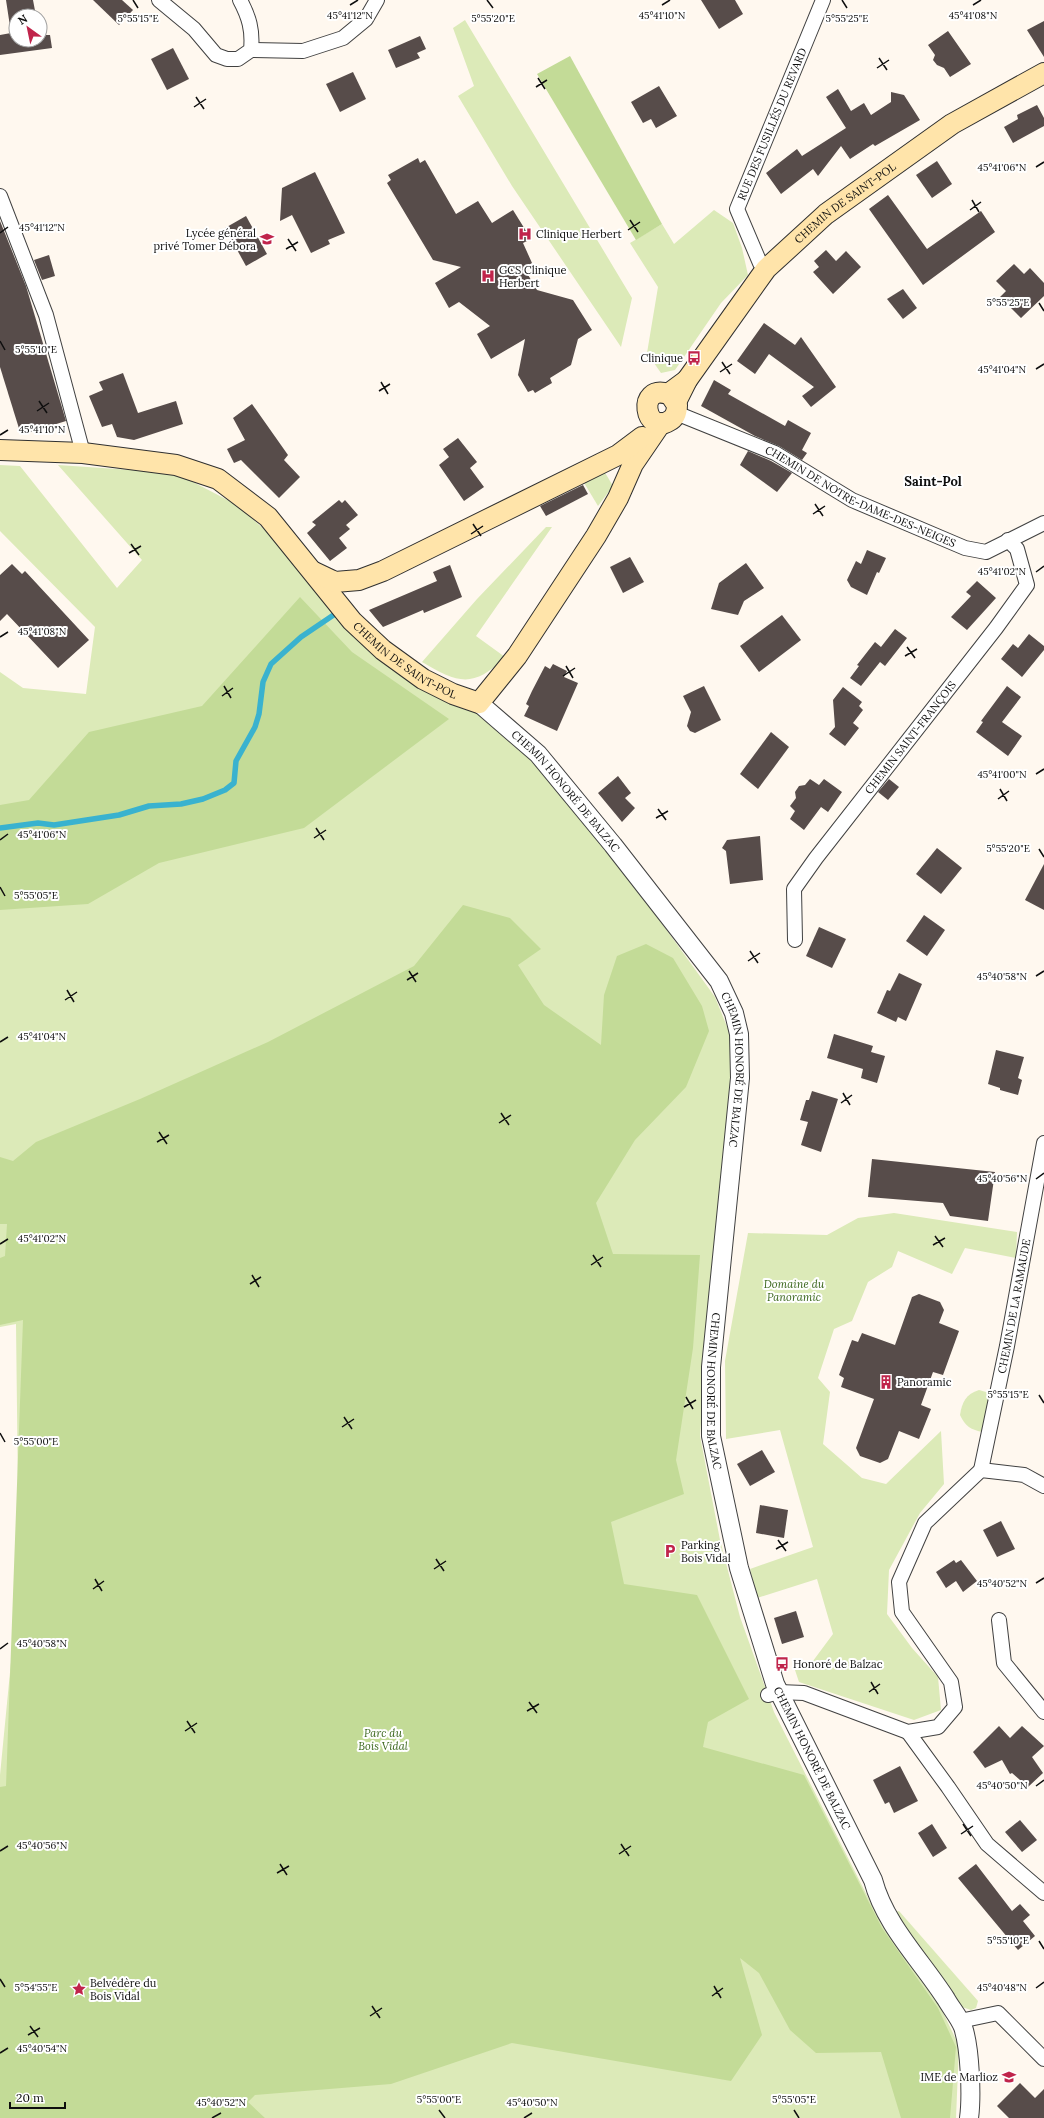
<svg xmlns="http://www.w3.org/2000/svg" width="1044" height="2118" viewBox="0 0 1044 2118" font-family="Lora,serif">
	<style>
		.green { fill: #dceab8 }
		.forest { fill: #c3db97 }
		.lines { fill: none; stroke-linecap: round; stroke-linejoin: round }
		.stream { stroke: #39b2cf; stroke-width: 5.5 }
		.building { fill: #574c4a }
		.minor-casing { stroke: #414141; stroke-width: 16 }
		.tertiary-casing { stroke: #414141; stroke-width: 20 }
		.secondary-casing { stroke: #303030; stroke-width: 22 }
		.minor { stroke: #fff; stroke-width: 14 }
		.tertiary { stroke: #fff; stroke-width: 18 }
		.secondary { stroke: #ffe4aa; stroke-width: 20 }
		.ticks { fill: none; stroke: #0e0e0e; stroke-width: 1.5 }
		.labels { text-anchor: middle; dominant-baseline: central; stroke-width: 4; stroke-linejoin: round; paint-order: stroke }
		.street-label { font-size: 11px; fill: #0e0e0e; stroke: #fff }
		.poi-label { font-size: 11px; fill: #0e0e0e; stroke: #fff; text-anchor: start }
		.park-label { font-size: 11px; font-style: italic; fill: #3b671d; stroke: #fff }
		.quarter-label { font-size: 13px; font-weight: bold; fill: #0e0e0e; stroke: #fff }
		.ticks-label { font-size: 10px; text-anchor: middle; fill: #0e0e0e; stroke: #fff; stroke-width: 4; stroke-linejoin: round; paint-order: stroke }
	</style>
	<rect width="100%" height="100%" fill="#fff8ef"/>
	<g class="green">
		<path d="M465,20L632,298L621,347L512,186L458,96L474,86L453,28Z"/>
		<path d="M714,210L733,223L742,248L748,275L721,303L675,370L661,373L647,353L658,287L630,243L662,224L674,244Z"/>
		<path d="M0,465L20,466L117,588L142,560L58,465L176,473L237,505L284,547L330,604L505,732L549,778L658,918L715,997L730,1034V1085L713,1265L700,1436L720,1540L740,1617L774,1712L883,1927L940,2006L959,2046L956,2118H0V1775L19,1580L16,1324L0,1327V672L23,688L86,694L95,627L0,531Z"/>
		<path d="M604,471L613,486L598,506L583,481Z"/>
		<path d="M546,527H552L476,636L505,657C473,689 458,683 422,662L477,599Z"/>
		<path d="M894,1213L1017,1232L1016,1258L965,1248L952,1274L898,1251L892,1267L868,1282L852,1321L834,1329L818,1378L830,1392L823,1444L862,1478L886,1484L941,1431L944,1484L920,1513L889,1570L887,1614L912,1648L938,1677L941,1710L914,1720L799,1682L793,1664L810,1665L833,1634L817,1579L757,1598L750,1569L813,1547L780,1430L726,1439L725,1361L748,1233L827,1235L858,1218Z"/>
		<path d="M979,1390L993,1394L983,1432C971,1430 965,1426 960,1415C962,1402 966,1394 979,1390Z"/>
		<path d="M899,1911L978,2001L976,2008L971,2010L962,2007L892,1916L895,1912Z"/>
	</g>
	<g class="forest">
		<path d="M570,56L662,224L636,240L537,74Z"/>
		<path d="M300,597L352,652L449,719L304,828L159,863L88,904L0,910V805L29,800L89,732L202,706Z"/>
		<path d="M463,905L510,918L541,949L518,965L544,1005L601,1045L604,995L617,956L646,944L673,958L702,1006L709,1031L686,1087L635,1140L596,1203L613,1254L700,1255L693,1348L676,1460L684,1494L611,1522L624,1584L697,1595L749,1699L708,1722L703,1747L804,1775L882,1928L938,2008L956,2047L950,2118H901L881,2052L816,2053L790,2030L759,1973L740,1958L762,2035L731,2081L512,2043L391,2084L255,2095L248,2102L265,2118H0V1787L6,1786L23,1320L0,1325V1258L5,1256L7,1224H0V1157L13,1161L36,1142L140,1099L268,1042L414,966Z"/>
	</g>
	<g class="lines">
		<path class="stream" d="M0,828L38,823L54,825L119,815L149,806L181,804L203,799L225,790L234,783L236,761L255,727L259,714L263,682L271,664L301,637L335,614"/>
	</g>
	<g class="building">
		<path d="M6,0H33L36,16H16V40H40V35H50L52,48L0,55V35L11,33Z"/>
		<path d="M93,0H122L133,10L119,25Z"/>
		<path d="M701,0H735L743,14L719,29Z"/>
		<path d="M1044,21V57L1027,30Z"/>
		<path d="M948,31L971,64L950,77L944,68L937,65L933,60L935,55L928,45Z"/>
		<path d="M420,36L426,49L417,53L420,58L396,68L388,50Z"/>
		<path d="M173,48L189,79L167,90L151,59Z"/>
		<path d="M353,72L366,99L340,112L326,84Z"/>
		<path d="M659,86L677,116L656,128L651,119L643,123L631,102Z"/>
		<path d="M838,89L851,111L864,103L871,115L891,102V92L904,95L920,120L875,146L873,144L850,159L841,146L818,176L813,169L781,194L766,173L797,149L802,156L846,128L826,97Z"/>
		<path d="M1037,105L1044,118V126L1013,143L1004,127L1018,119L1017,115Z"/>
		<path d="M418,158L420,163L425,160L456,214L478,201L492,223L513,210L531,239L523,243L532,263L524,268L537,290L573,300L592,330L578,339L571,365L550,378L552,383L535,393L533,390L528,392L518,375L525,339L491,359L477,334L490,326L459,302L449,308L435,283L461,267L433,260L387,183L391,180L388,175Z"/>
		<path d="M937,161L952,184L932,198L916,175Z"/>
		<path d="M315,172L345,233L328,240L330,244L311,253L292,215L280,221L282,188Z"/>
		<path d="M888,195L927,249L981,211L995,232L923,285L869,209Z"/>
		<path d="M246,216L267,254L246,266L225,228Z"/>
		<path d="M0,221L26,286L66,421L21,435L0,367Z"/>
		<path d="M826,250L836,261L846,251L861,267L833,294L813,272L819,267L814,261Z"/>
		<path d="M49,255L55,276L42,280L34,260Z"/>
		<path d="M1014,264L1024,274L1030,268L1044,283V296L1021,318L1000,297L1006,291L996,281Z"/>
		<path d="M903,289L917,308L903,319L887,299Z"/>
		<path d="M764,323L795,345L801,337L836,387L811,407L802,396L814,387L769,354L755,374L737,361Z"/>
		<path d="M123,373L138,413L176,401L183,424L134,440L117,437L112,424L102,427L89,396L103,390L99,382Z"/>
		<path d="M714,380L731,390L728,394L785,426L788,420L811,433L802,450L807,453L802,460L779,446L755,436L701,406Z"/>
		<path d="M252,404L288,455L284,460L300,477L279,498L241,460L234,463L227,449L245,440L233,418Z"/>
		<path d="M458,438L477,462L470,468L484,487L464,501L439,465L449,457L443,449Z"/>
		<path d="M748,451L771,461L792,473L777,492L740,465Z"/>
		<path d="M583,485L588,494L546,516L540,506Z"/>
		<path d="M339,500L342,503L345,500L358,515L346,525L350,529L339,538L347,548L330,561L307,533L316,525L312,522Z"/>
		<path d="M867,550L886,558L879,573L877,572L867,595L851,587L847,580L856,561L861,564Z"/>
		<path d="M630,557L644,582L623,593L610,567Z"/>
		<path d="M746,563L764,588L744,601L738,615L711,609L719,583Z"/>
		<path d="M12,564L22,574L25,571L89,640L58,668L7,614L0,621V575Z"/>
		<path d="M450,565L462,597L424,613L423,610L383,627L369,610L437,581L433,572Z"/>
		<path d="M977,581L996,598L967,630L951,617L971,596L966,592Z"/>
		<path d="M782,615L801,640L759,672L740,646Z"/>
		<path d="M895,629L907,638L885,666L880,662L861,686L850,678L859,666L857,665L875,642L881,647Z"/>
		<path d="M1029,634L1044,646V650L1022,677L1001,659L1013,644L1018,648Z"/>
		<path d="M553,664L567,671L564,677L578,683L557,731L524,716L529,706L526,704L532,691L545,666L550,669Z"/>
		<path d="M704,686L721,720L695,733L690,731L687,726L691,712L683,696Z"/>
		<path d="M1007,686L1021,697L1002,722L1022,736L1008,756L976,732L983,722L981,721Z"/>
		<path d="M843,687L862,702L859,706L863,710L853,723L859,728L845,746L829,734L835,727L833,700Z"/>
		<path d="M771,732L789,747L758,789L740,774Z"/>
		<path d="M618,776L631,793L625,798L635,808L622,822L598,793Z"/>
		<path d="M810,779L819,785L824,779L842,792L828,812L821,807L804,830L790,819L795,811L790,806L796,798L795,792L799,786L805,785Z"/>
		<path d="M889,779L899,787L888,800L878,792Z"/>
		<path d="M760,836L763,880L730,884L726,851L722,848L727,840Z"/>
		<path d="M937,848L962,868L941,894L916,874Z"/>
		<path d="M1044,864V910L1025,900Z"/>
		<path d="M924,915L945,930L927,956L906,941Z"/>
		<path d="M819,927L846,939L832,968L806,956Z"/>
		<path d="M899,973L922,984L906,1021L898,1017L896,1022L877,1013L887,990L890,991Z"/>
		<path d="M834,1034L873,1046L871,1052L885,1056L877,1083L861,1078L863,1069L827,1058Z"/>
		<path d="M996,1050L1024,1057L1018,1078L1022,1080L1018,1095L1000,1090V1088L988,1084Z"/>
		<path d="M812,1091L838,1099L821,1152L801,1145L808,1122L800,1120L806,1100H809Z"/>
		<path d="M872,1159L995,1172L988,1221L950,1216L943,1203L868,1197Z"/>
		<path d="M919,1294L940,1302L944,1310L939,1323L959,1331L943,1375L933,1372L921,1405L931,1409L919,1439L899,1431L888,1459L880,1463L860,1456L856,1448L874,1399L841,1387L844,1378L839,1375L852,1340L858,1342L862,1333L895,1345L912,1297Z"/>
		<path d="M762,1450L775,1472L750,1486L737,1464Z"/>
		<path d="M760,1505L788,1510L784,1538L756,1533Z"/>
		<path d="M1001,1521L1015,1549L997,1557L983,1530Z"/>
		<path d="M954,1560L956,1563L961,1560L977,1581L963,1592L956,1581L946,1588L936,1572Z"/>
		<path d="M796,1611L804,1637L782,1644L774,1618Z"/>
		<path d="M999,1726L1010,1738L1022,1726L1044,1746L1032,1757L1043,1773L1028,1787L1012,1773L1010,1774L1002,1760L985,1768L973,1752Z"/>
		<path d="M900,1766L918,1801L894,1813L889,1802L885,1804L873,1780Z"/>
		<path d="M1020,1820L1037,1840L1022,1852L1005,1832Z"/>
		<path d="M932,1824L947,1848L933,1857L918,1833Z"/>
		<path d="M976,1864L1012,1911L1020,1904L1030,1915L1023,1921L1035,1936L1018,1950L958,1878Z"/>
		<path d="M1020,2083L1035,2098L1044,2089V2118H1009L997,2106Z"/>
	</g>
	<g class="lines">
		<defs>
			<g id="minor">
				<path d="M159,0L194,29L216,55L227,59H238L251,50C253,30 249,17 240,0"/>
				<path d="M251,50L303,51L343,38L366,19L377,0"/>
				<path d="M0,196L46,315L83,453"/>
				<path id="s1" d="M766,269L760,263L737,209L823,0"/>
				<path id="s2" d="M676,413L775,453L852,500L965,548L986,552L1044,523"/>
				<path id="s3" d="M795,940L794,889L816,858L996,628L1027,585L1017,549L1008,540"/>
				<path id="s4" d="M981,1470L1007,1346L1044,1143"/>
				<path d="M999,1620L1004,1663L1044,1712"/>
				<path d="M768,1695L779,1692L804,1693L908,1732L938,1727L955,1707L951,1682L902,1612L899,1582L925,1523L981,1470L1024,1475L1044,1486"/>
				<path d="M908,1732L948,1787L987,1844L1044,1893"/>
				<path d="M960,2021L998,2013L1044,2059"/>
			</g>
			<g id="tertiary">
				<path id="s5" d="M479,703L538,754L613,845L719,981L734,1013L739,1034L740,1078L711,1367V1436L739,1568L775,1684L873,1880C885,1925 921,1960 946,1999C951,2008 959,2017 963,2027C970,2048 972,2096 969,2118"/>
			</g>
			<g id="secondary">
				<path d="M671,396L677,405C677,412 675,418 669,421C645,436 636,384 668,394L687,380"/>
				<path id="s6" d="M676,402L687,380L766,269L826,214L952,124L1044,73"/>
				<path id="s7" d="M0,450L83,453L176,465L218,479L268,517L352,621L383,650L423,679L453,694L479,703L517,656L596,536L618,498L633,464L661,423"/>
				<path d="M314,572L335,582L359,580L383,571L618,455L642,437"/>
			</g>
		</defs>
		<use href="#minor" class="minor-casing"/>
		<use href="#tertiary" class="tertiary-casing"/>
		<use href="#secondary" class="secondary-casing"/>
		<use href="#minor" class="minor"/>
		<use href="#tertiary" class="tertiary"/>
		<use href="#secondary" class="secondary"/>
	</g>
	<path class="ticks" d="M133,0L138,8M487,0L493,8M842,0L847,8M350,5L358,0M662,5L670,0M973,5L981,0M879,58L887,70M877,68L889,60M538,78L545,89M536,87L547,80M196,97L204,109M194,107L206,99M1036,167L1044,162M972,200L979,212M970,210L981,202M630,220L638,232M628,230L640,222M0,233L8,227M288,239L296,251M286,249L298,242M1039,303L1044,311M0,341L5,350M722,362L730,374M1036,369L1044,364M720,372L732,364M381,382L388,394M379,391L390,384M39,401L47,413M37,411L49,403M0,435L8,430M815,504L823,516M813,514L825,506M473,524L481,536M471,534L483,526M131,544L139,555M129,553L141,546M1036,572L1044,566M0,637L8,632M907,647L915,658M905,656L917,649M566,666L573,678M563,676L575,668M224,686L231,698M222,696L233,688M1036,774L1044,769M1000,789L1007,801M998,799L1009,791M658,809L666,820M656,818L668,811M316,828L324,840M314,838L326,830M0,840L8,834M1039,849L1044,857M0,887L5,896M750,951L758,963M748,961L760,953M409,971L416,982M1036,976L1044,971M407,980L418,973M67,990L74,1002M65,1000L77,992M0,1042L8,1037M843,1093L850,1105M841,1103L852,1095M501,1113L509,1125M499,1123L511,1115M159,1132L167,1144M157,1142L169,1135M1036,1179L1044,1173M935,1236L943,1247M0,1244L8,1239M933,1245L945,1238M593,1255L601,1267M591,1265L603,1257M252,1275L259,1287M250,1284L261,1277M1039,1395L1044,1403M686,1397L693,1409M684,1407L696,1400M344,1417L352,1429M342,1427L354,1419M0,1433L5,1442M778,1540L786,1551M776,1549L788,1542M436,1559L444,1571M434,1569L446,1561M95,1579L102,1591M1036,1583L1044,1578M93,1589L104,1581M0,1649L8,1643M871,1682L878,1694M869,1692L880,1684M529,1702L537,1713M527,1711L539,1704M187,1721L195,1733M185,1731L197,1723M1036,1786L1044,1780M963,1824L971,1836M961,1834L973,1826M621,1844L629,1856M0,1851L8,1846M619,1854L631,1846M280,1864L287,1875M277,1873L289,1866M1039,1941L1044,1949M0,1979L5,1987M714,1986L721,1998M1036,1988L1044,1982M712,1996L723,1988M372,2006L380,2018M370,2016L382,2008M30,2026L38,2037M28,2035L40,2028M0,2053L8,2048M439,2110L445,2118M794,2110L799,2118M212,2118L221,2113M524,2118L532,2113"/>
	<defs>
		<symbol id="hospital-bare" viewBox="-9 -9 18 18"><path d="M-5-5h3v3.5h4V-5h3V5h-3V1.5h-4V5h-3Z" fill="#c0244b" stroke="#fff" stroke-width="2.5" paint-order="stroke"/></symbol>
		<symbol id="school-bare" viewBox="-9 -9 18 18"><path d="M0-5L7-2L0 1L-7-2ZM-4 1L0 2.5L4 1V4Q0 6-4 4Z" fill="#c0244b" stroke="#fff" stroke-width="2.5" paint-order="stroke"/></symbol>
		<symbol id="bus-bare" viewBox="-9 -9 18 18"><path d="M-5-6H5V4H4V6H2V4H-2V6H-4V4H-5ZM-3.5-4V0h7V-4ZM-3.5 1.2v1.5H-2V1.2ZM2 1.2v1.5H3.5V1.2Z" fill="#c0244b" stroke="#fff" stroke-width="2.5" paint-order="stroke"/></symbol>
		<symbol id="building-bare" viewBox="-9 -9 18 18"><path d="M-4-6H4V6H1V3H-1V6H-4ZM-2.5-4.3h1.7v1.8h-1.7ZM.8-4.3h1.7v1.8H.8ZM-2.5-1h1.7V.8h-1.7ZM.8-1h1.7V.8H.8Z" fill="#c0244b" stroke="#fff" stroke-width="2.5" paint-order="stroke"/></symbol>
		<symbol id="parking-bare" viewBox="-9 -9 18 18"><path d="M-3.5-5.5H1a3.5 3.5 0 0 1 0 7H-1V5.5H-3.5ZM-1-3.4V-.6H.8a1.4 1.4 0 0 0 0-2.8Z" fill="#c0244b" stroke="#fff" stroke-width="2.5" paint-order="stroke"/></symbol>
		<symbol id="sight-bare" viewBox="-9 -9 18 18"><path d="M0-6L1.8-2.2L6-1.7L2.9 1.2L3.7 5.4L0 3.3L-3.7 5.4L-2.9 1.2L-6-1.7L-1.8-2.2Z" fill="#c0244b" stroke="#fff" stroke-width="2.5" paint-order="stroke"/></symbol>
	</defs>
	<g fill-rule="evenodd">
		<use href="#hospital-bare" x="515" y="224" width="20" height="20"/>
		<use href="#school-bare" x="257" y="229" width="20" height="20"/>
		<use href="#hospital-bare" x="478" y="266" width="20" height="20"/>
		<use href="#bus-bare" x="684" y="348" width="20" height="20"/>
		<use href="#building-bare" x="876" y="1372" width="20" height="20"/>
		<use href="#parking-bare" x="660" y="1541" width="20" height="20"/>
		<use href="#bus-bare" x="772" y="1654" width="20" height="20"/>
		<use href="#sight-bare" x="69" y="1979" width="20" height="20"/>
		<use href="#school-bare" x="999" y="2067" width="20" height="20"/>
	</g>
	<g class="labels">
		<g class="street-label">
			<text stroke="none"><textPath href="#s1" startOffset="159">RUE DES FUSILLÉS DU REVARD</textPath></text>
			<text stroke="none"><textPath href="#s6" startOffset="264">CHEMIN DE SAINT-POL</textPath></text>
			<text stroke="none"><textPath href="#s2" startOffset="203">CHEMIN DE NOTRE-DAME-DES-NEIGES</textPath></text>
			<text stroke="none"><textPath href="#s7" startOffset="484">CHEMIN DE SAINT-POL</textPath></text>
			<text stroke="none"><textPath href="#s3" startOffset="242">CHEMIN SAINT-FRANÇOIS</textPath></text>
			<text stroke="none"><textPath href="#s5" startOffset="124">CHEMIN HONORÉ DE BALZAC</textPath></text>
			<text stroke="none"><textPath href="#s5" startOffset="460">CHEMIN HONORÉ DE BALZAC</textPath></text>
			<text stroke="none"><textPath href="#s4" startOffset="167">CHEMIN DE LA RAMAUDE</textPath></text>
			<text stroke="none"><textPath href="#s5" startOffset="784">CHEMIN HONORÉ DE BALZAC</textPath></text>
			<text stroke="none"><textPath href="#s5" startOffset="1168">CHEMIN HONORÉ DE BALZAC</textPath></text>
		</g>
		<g class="poi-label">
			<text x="256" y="233" text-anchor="end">Lycée général<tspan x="256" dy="13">privé Tomer Débora</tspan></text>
			<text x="536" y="234">Clinique Herbert</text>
			<text x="499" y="270">GCS Clinique<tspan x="499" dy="13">Herbert</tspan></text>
			<text x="683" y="358" text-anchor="end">Clinique</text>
			<text x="897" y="1382">Panoramic</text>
			<text x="681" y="1545">Parking<tspan x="681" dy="13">Bois Vidal</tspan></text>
			<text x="793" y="1664">Honoré de Balzac</text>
			<text x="90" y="1983">Belvédère du<tspan x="90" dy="13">Bois Vidal</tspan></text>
			<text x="998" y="2077" text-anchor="end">IME de Marlioz</text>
		</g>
		<g class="park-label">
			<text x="794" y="1284">Domaine du<tspan x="794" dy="13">Panoramic</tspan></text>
			<text x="383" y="1733">Parc du<tspan x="383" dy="13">Bois Vidal</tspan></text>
		</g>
		<g class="quarter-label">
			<text x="933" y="481">Saint-Pol</text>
		</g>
	</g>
	<g class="ticks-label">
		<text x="350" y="19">45°41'12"N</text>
		<text x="662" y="19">45°41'10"N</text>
		<text x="973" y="19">45°41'08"N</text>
		<text x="138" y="22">5°55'15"E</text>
		<text x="493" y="22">5°55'20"E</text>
		<text x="847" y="22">5°55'25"E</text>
		<text x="1002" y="171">45°41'06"N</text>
		<text x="42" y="231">45°41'12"N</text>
		<text x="1008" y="306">5°55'25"E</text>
		<text x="36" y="353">5°55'10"E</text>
		<text x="1002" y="373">45°41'04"N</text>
		<text x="42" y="433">45°41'10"N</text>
		<text x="1002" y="575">45°41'02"N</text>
		<text x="42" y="635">45°41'08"N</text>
		<text x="1002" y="778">45°41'00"N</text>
		<text x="42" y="838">45°41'06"N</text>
		<text x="1008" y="852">5°55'20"E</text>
		<text x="36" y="899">5°55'05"E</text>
		<text x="1002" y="980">45°40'58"N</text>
		<text x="42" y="1040">45°41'04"N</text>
		<text x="1002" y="1182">45°40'56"N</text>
		<text x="42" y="1242">45°41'02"N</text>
		<text x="1008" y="1398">5°55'15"E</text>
		<text x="36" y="1445">5°55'00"E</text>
		<text x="1002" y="1587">45°40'52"N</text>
		<text x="42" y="1647">45°40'58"N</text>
		<text x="1002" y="1789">45°40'50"N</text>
		<text x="42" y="1849">45°40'56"N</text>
		<text x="1008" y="1944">5°55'10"E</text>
		<text x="36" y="1991">5°54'55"E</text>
		<text x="1002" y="1991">45°40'48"N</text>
		<text x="42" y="2052">45°40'54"N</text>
		<text x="439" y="2103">5°55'00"E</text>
		<text x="794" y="2103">5°55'05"E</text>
		<text x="221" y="2106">45°40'52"N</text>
		<text x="532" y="2106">45°40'50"N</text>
	</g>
	<g transform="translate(28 28) rotate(327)"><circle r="19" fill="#ffffff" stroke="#9f9f9f"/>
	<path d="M0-3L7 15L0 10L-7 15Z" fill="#c0244b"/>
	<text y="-6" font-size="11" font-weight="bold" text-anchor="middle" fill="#0e0e0e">N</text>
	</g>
	<path d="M10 2102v6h55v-6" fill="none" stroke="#0e0e0e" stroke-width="2"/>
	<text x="16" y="2102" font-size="12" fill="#0e0e0e" stroke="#ffffff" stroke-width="3" paint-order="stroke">20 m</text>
</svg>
